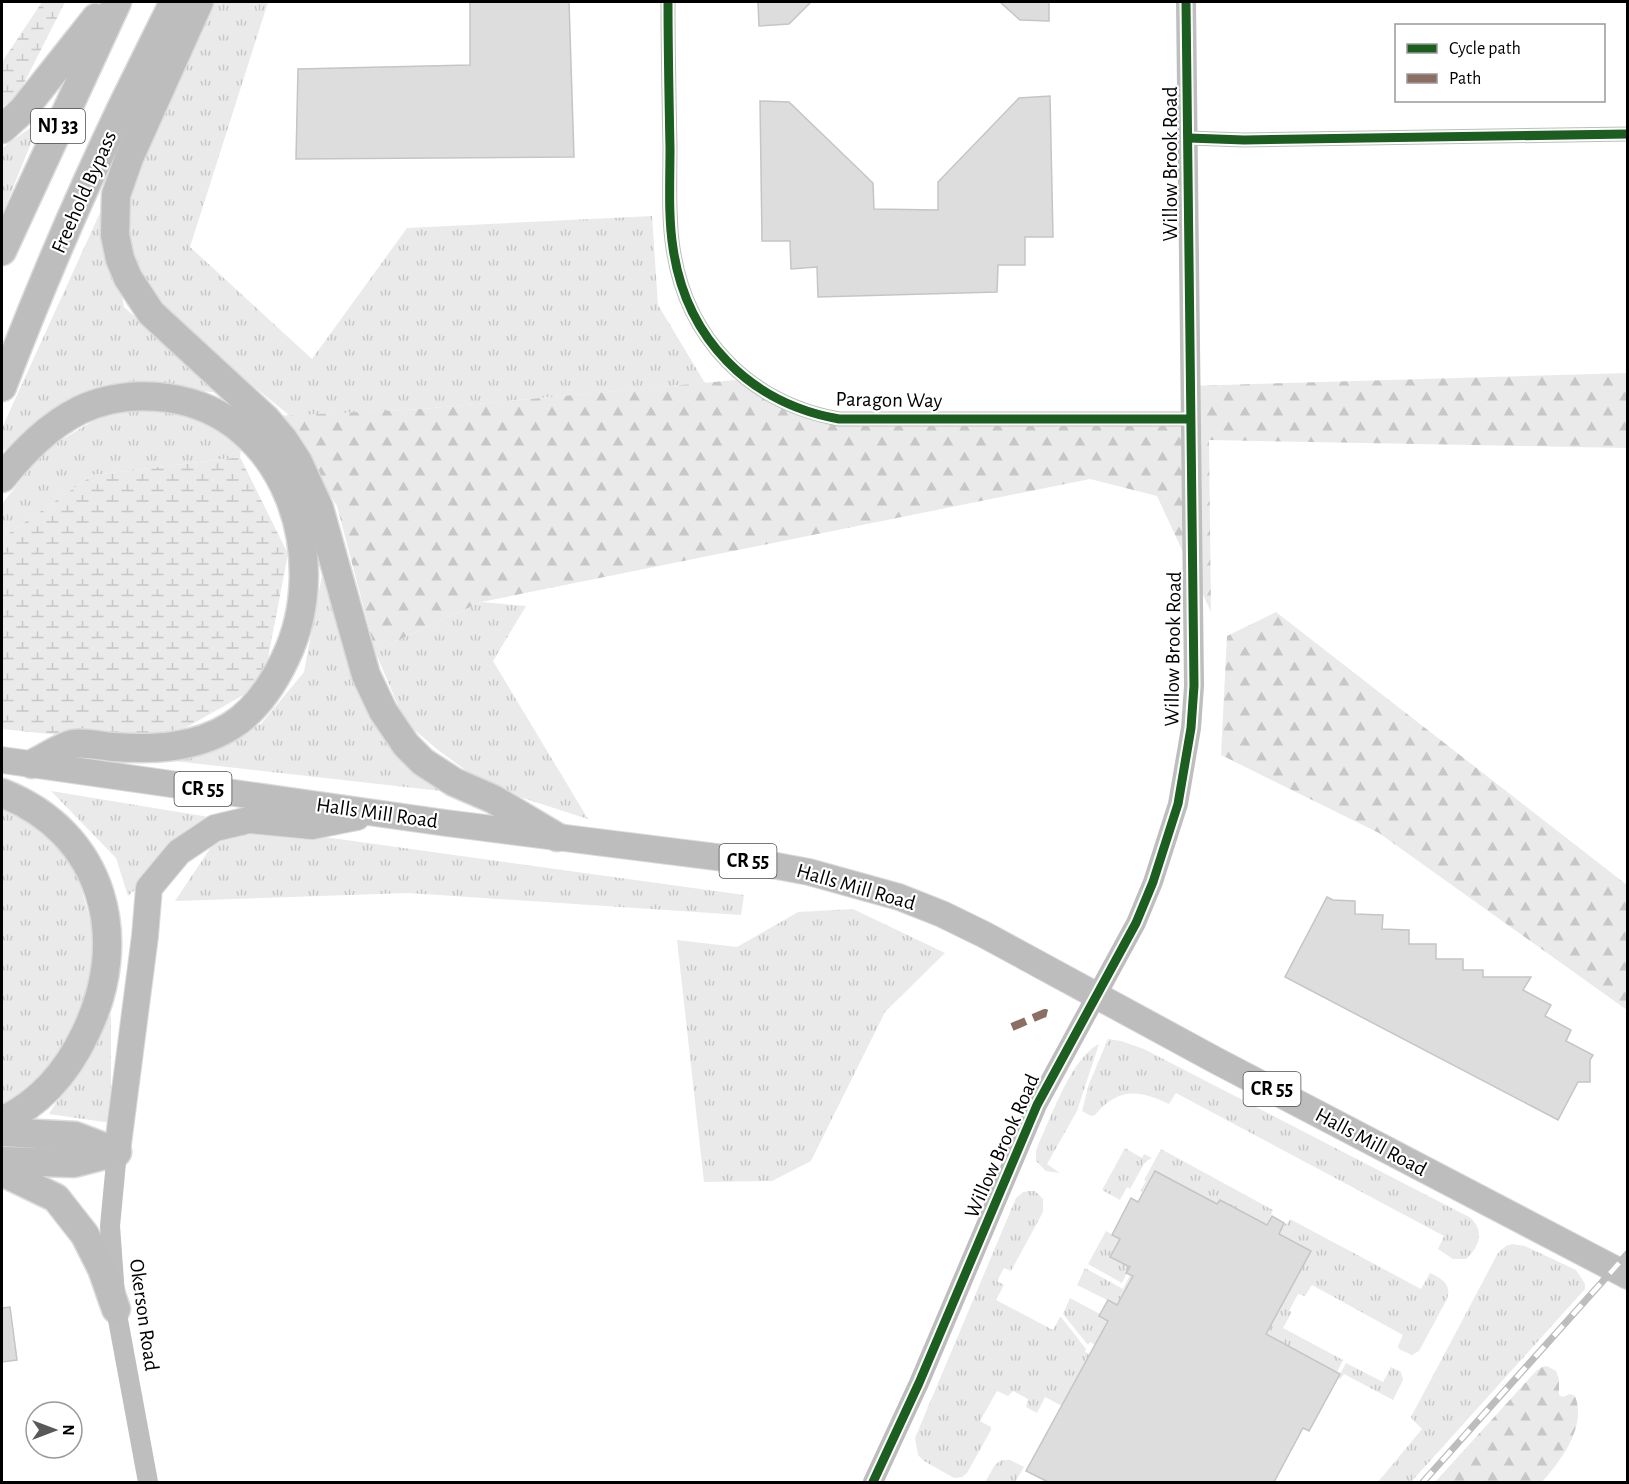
<svg xmlns="http://www.w3.org/2000/svg" width="1629" height="1484" viewBox="0 0 1629 1484" font-family="'Alegreya Sans',sans-serif">
	<style>
		.grass { fill: url(#grass-tufts) }
		.forest { fill: url(#forest-firs) }
		.wetland { fill: url(#wetland-marsh) }
		.building { fill: #ddd; stroke: #c5c5c5; stroke-width: 1.5 }
		.lines { fill: none; stroke-linecap: round; stroke-linejoin: round }
		.primary-casing { stroke: #dbdbdb; stroke-width: 28 }
		.motorway-casing { stroke: #dbdbdb; stroke-width: 31 }
		.minor { stroke: #bebebe; stroke-width: 15 }
		.tertiary { stroke: #bebebe; stroke-width: 20 }
		.primary { stroke: #bdbdbd; stroke-width: 26 }
		.motorway { stroke: #bdbdbd; stroke-width: 28 }
		.rail-casing { stroke: #bdbdbd; stroke-width: 7 }
		.rail { stroke: #fff; stroke-width: 4.5; stroke-dasharray: 14; stroke-linecap: butt }
		.quiet { stroke: #8d6e63; stroke-width: 8; stroke-dasharray: 15 8; stroke-linecap: butt }
		.cycleway-casing { stroke: #fff; stroke-width: 13 }
		.cycleway { stroke: #1b5e20; stroke-width: 9 }
		.labels { text-anchor: middle; dominant-baseline: central; stroke-width: 4.5; stroke-linejoin: round; paint-order: stroke }
		.shield { fill: #fff; stroke: #4c4c4c; stroke-width: 1.5 }
		.shield-label { font-size: 20px; font-weight: bold; fill: #000 }
		.street-label { font-size: 21px; fill: #000; stroke: #fff }
	</style>
	<defs>
		<pattern id="grass-tufts" width="24" height="20" patternUnits="userSpaceOnUse" patternTransform="scale(1.5)"><rect width="24" height="20" fill="#eaeaea"/><path d="M3 7l-1-3M5 7V3M7 7l1-3M15 17l-1-3M17 17v-4M19 17l1-3" fill="none" stroke="#c7c7c7"/></pattern>
		<pattern id="forest-firs" width="22" height="20" patternUnits="userSpaceOnUse" patternTransform="scale(1.5)"><rect width="22" height="20" fill="#eaeaea"/><path d="M5 1l3.5 6h-7zM16 11l3.5 6h-7z" fill="#c7c7c7"/></pattern>
		<pattern id="wetland-marsh" width="20" height="14" patternUnits="userSpaceOnUse" patternTransform="scale(1.5)"><rect width="20" height="14" fill="#eaeaea"/><path d="M1 5h8M5 5V1M11 12h8M15 12V8" fill="none" stroke="#c7c7c7"/></pattern>
	</defs>
	<rect width="100%" height="100%" fill="#fff"/>
	<g class="grass">
		<path d="M212,2H268L190,247L312,359L407,228L652,216L658,305L705,383L422,409L290,416L165,314L129,247L130,192Z"/>
		<path d="M40,121L2,215V148Z"/>
		<path d="M104,204L124,307L220,393L122,382L42,422L2,452V428Z"/>
		<path d="M151,403L220,422L242,440L240,457L93,475L2,538V504L44,450L112,410Z"/>
		<path d="M325,559L352,673L441,791L174,761L261,724L304,672Z"/>
		<path d="M481,602L526,606L493,661L588,819L489,787L438,750L405,722L375,651Z"/>
		<path d="M51,791L215,818L128,896L116,858Z"/>
		<path d="M2,808L35,826L74,863L96,940L89,1001L65,1050L22,1100L2,1106Z"/>
		<path d="M281,831L744,895L741,915L408,893L175,901L217,838Z"/>
		<path d="M853,909L945,953L885,1012L811,1161L772,1181L704,1182L677,940L737,947L798,912Z"/>
		<path d="M111,1014V1123L49,1114Z"/>
		<path d="M1108,1039L1121,1041L1144,1049L1469,1217C1485,1229 1480,1247 1466,1259H1453L1438,1249L1444,1236L1176,1093L1169,1104C1138,1090 1119,1087 1095,1115L1091,1116L1082,1111L1089,1084Z"/>
		<path d="M1099,1044L1077,1111L1047,1164L1060,1173L1046,1171L1036,1161V1152L1038,1145C1052,1116 1071,1058 1099,1044Z"/>
		<path d="M1125,1148L1142,1158L1144,1154L1152,1158L1145,1162L1130,1189L1127,1187L1120,1200L1102,1190Z"/>
		<path d="M1161,1149L1273,1210L1267,1225L1220,1200L1217,1204L1155,1171L1142,1192L1141,1190L1146,1181L1144,1180Z"/>
		<path d="M1029,1191H1035L1043,1199V1212L1011,1271L1004,1268L997,1281L1004,1285L996,1300L1053,1330L1060,1317H1061L1086,1349L1085,1352L1090,1354L1062,1406L1045,1397L1037,1413L1026,1407L1028,1399L1013,1391L1008,1396L997,1391L980,1421L991,1427V1430L967,1473L962,1477L954,1478L924,1461L918,1455L915,1438L1016,1198L1023,1192Z"/>
		<path d="M1290,1219L1421,1289L1430,1273C1442,1279 1452,1284 1447,1299L1419,1351L1412,1355L1399,1349L1398,1346L1403,1335L1312,1285L1305,1296L1298,1294L1289,1311L1292,1312L1283,1328L1343,1360L1337,1372L1242,1321L1274,1320L1311,1251L1279,1234L1284,1223L1287,1224Z"/>
		<path d="M1106,1231L1120,1239L1110,1257L1130,1267L1122,1283L1088,1264Z"/>
		<path d="M1512,1244L1525,1246L1576,1270L1585,1284V1289L1411,1482H1378L1422,1429L1412,1419L1411,1417L1498,1253L1506,1246Z"/>
		<path d="M1085,1268L1123,1289L1130,1275L1133,1276L1117,1305L1077,1285Z"/>
		<path d="M1070,1298L1100,1314L1099,1316L1108,1321L1095,1345L1090,1342L1088,1345L1063,1314Z"/>
		<path d="M1346,1363L1383,1382L1391,1367L1401,1372L1403,1380L1393,1400L1344,1374L1340,1379L1338,1378Z"/>
		<path d="M1001,1460H1010L1024,1467L1015,1482H985L995,1465Z"/>
	</g>
	<g class="forest">
		<path d="M1628,373L1627,448L1209,440L1211,612L1157,496L1090,479L481,602L375,651L337,506L278,416L422,409L746,379L838,422L1189,423V386Z"/>
		<path d="M1276,612L1627,885V1010L1379,833L1221,755L1227,636Z"/>
		<path d="M1547,1366L1556,1371L1559,1379V1395L1563,1397L1570,1394L1575,1396C1587,1426 1561,1461 1542,1482H1435L1536,1371L1542,1367Z"/>
	</g>
	<g class="wetland">
		<path d="M42,2H65L18,95L2,107V62Z"/>
		<path d="M240,457L288,554L263,684L155,745L2,729V538L93,475Z"/>
	</g>
	<g class="building">
		<path d="M470,2H569L574,157L296,159L298,69L470,65Z"/>
		<path d="M758,2H811L789,24L759,26Z"/>
		<path d="M1000,2H1049V21L1020,20Z"/>
		<path d="M1050,96L1053,237H1025V265H998L997,292L818,297L817,267L791,269L790,241H762L760,101L789,102L873,183L874,209L938,210V182L1019,98Z"/>
		<path d="M1327,897L1333,900L1355,901V914L1383,915L1382,929L1409,930V944H1436V959H1463V970H1483V977H1531L1523,990L1551,1005L1545,1016L1571,1030L1566,1041L1593,1055L1590,1060V1082H1578L1558,1120L1285,977Z"/>
		<path d="M1155,1171L1217,1204L1220,1200L1267,1225L1272,1216L1284,1223L1279,1234L1311,1251L1266,1334L1340,1374L1309,1431L1303,1428L1274,1482H1048L1026,1471L1108,1321L1099,1316L1104,1307L1108,1300L1117,1305L1133,1276L1126,1273L1130,1267L1110,1257L1120,1239L1112,1235L1131,1198L1138,1202Z"/>
		<path d="M10,1307L17,1360L2,1362V1308Z"/>
	</g>
	<g class="lines">
		<defs>
			<g id="primary">
				<path d="M2,760L446,823L756,862L809,872L899,897L942,914L985,935L1217,1061L1628,1276"/>
				<path d="M117,1152L145,936L149,888L179,852L215,828L249,820L312,826L357,817"/>
			</g>
			<g id="motorway">
				<path d="M199,2L129,158L116,195L115,235L120,259L128,278L151,313L266,419L283,439L298,462L319,508L366,675L383,711L406,745L423,762L454,782L493,799L557,837"/>
				<path d="M2,129L23,110L96,18"/>
				<path d="M2,251L117,2"/>
				<path d="M2,387C38,293 78,199 122,107C139,72 157,37 174,2"/>
				<path d="M2,478C24,451 48,426 80,410C107,397 139,394 168,398C288,415 333,560 285,659C273,684 255,711 231,726C196,748 154,750 113,747C101,746 85,742 73,744C62,746 43,759 32,764"/>
				<path d="M2,793C104,833 132,939 85,1034C67,1072 40,1103 2,1121"/>
				<path d="M2,1132L75,1136L117,1152"/>
				<path d="M2,1161L74,1163L117,1152"/>
				<path d="M2,1172L56,1198L85,1235L102,1269L116,1309"/>
			</g>
		</defs>
		<use href="#primary" class="primary-casing"/>
		<use href="#motorway" class="motorway-casing"/>
		<g class="minor">
			<path d="M668,2C668,50 669,99 670,148C670,181 668,216 673,248C686,338 749,403 839,419H1190"/>
			<path d="M1189,138L1244,140L1628,134"/>
		</g>
		<g class="tertiary">
			<path d="M117,1152L110,1226L116,1309L148,1482"/>
			<path d="M873,1482L919,1383L1037,1105L1136,923L1153,882L1178,804L1191,728L1194,686L1186,2"/>
		</g>
		<use href="#primary" class="primary"/>
		<use href="#motorway" class="motorway"/>
		<defs>
			<path id="rail" d="M1423,1482L1628,1253"/>
		</defs>
		<use href="#rail" class="rail-casing"/>
		<use href="#rail" class="rail"/>
		<path class="quiet" d="M1012,1027L1045,1013L1053,1015"/>
		<defs>
			<g id="cycleway">
				<path d="M668,2C668,50 669,99 670,148C670,181 668,216 673,248C686,338 749,403 839,419H1190"/>
				<path d="M1189,138L1244,140L1628,134"/>
				<path d="M873,1482L919,1383L1037,1105L1136,923L1153,882L1178,804L1191,728L1194,686L1186,2"/>
			</g>
		</defs>
		<use href="#cycleway" class="cycleway-casing"/>
		<use href="#cycleway" class="cycleway"/>
	</g>
	<g class="labels">
		<g class="shield">
			<rect x="31" y="109" width="54" height="34" rx="4.5"/>
			<rect x="174.5" y="772" width="57" height="34" rx="4.5"/>
			<rect x="719.5" y="844" width="57" height="34" rx="4.5"/>
			<rect x="1243.5" y="1072" width="57" height="34" rx="4.5"/>
		</g>
		<g class="shield-label">
			<text x="58" y="126">NJ 33</text>
			<text x="203" y="789">CR 55</text>
			<text x="748" y="861">CR 55</text>
			<text x="1272" y="1089">CR 55</text>
		</g>
		<g class="street-label">
			<text transform="translate(1170 164) rotate(-90)">Willow Brook Road</text>
			<text transform="translate(84 192) rotate(-66)">Freehold Bypass</text>
			<text transform="translate(889 400) rotate(1)">Paragon Way</text>
			<text transform="translate(1173 649) rotate(-89)">Willow Brook Road</text>
			<text transform="translate(377 813) rotate(8)">Halls Mill Road</text>
			<text transform="translate(856 887) rotate(16)">Halls Mill Road</text>
			<text transform="translate(1371 1142) rotate(28)">Halls Mill Road</text>
			<text transform="translate(1002 1146) rotate(-66)">Willow Brook Road</text>
			<text transform="translate(144 1315) rotate(82)">Okerson Road</text>
		</g>
	</g>
	<rect width="1629" height="1484" fill="none" stroke="#000000" stroke-width="6"/>
	<rect x="1395" y="24" width="210" height="78" fill="#ffffff" stroke="#999999" stroke-width="1.5"/>
	<rect x="1407" y="44" width="30" height="9" fill="#1b5e20" stroke="#999999" stroke-width="1.5"/>
	<text x="1449" y="54" font-size="18" fill="#000000">Cycle path</text>
	<rect x="1407" y="74" width="30" height="9" fill="#8d6e63" stroke="#999999" stroke-width="1.5"/>
	<text x="1449" y="84" font-size="18" fill="#000000">Path</text>
	<g transform="translate(54 1430) rotate(90)"><circle r="28" fill="#ffffff" stroke="#999999" stroke-width="1.5"/>
	<path d="M0-4.5L10 22L0 15L-10 22Z" fill="#595959"/>
	<text y="-9" font-size="16" font-weight="bold" text-anchor="middle" fill="#000000">N</text>
	</g>
</svg>
